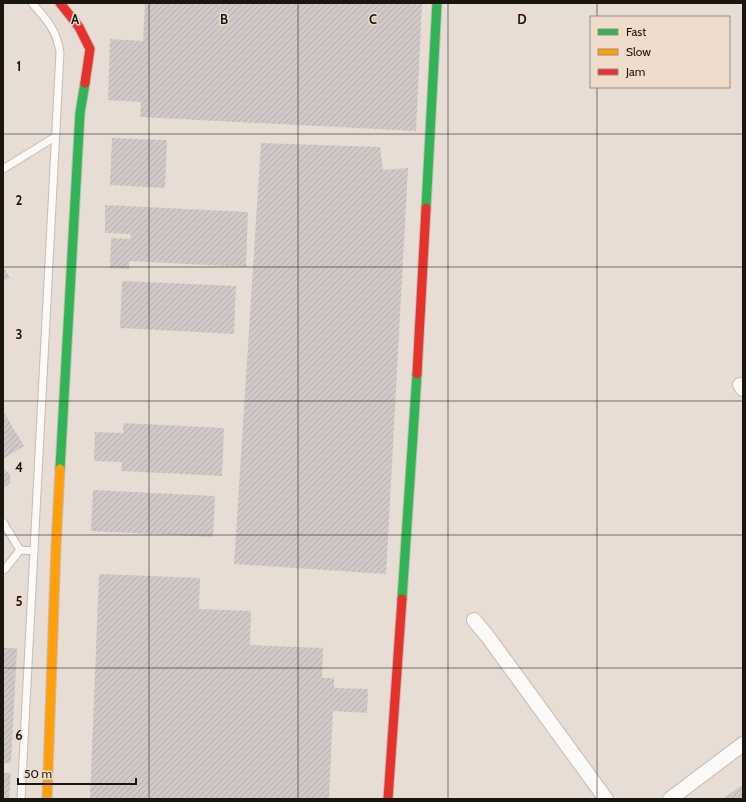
<svg xmlns="http://www.w3.org/2000/svg" width="746" height="802" viewBox="0 0 746 802" font-family="Cabin,sans-serif">
	<style>
		.building { fill: url(#building-hatch) }
		.lines { fill: none; stroke-linecap: round; stroke-linejoin: round }
		.lane-casing { stroke: #c4bcb5; stroke-width: 9 }
		.street-casing { stroke: #c4bcb5; stroke-width: 16 }
		.fast-casing { stroke: #c4bcb5; stroke-width: 11 }
		.slow-casing { stroke: #c4bcb5; stroke-width: 11 }
		.jam-casing { stroke: #c4bcb5; stroke-width: 11 }
		.lane { stroke: #fbfaf9; stroke-width: 7 }
		.street { stroke: #fbfaf9; stroke-width: 14 }
		.fast { stroke: #30b455; stroke-width: 9 }
		.slow { stroke: #ff9f0a; stroke-width: 9 }
		.jam { stroke: #e5322d; stroke-width: 9 }
		.grid { fill: none; stroke: #1b150f; stroke-width: 1; stroke-opacity: 0.55 }
		.grid-label { font-size: 13px; text-anchor: middle; font-weight: bold; fill: #1b150f; stroke: #efdccc; stroke-width: 3; stroke-linejoin: round; paint-order: stroke }
	</style>
	<defs>
		<pattern id="building-hatch" width="6" height="6" patternUnits="userSpaceOnUse"><rect width="6" height="6" fill="#d1c9c7"/><path d="M-1 1l2-2M0 6l6-6M5 7l2-2" fill="none" stroke="#b3acaa"/></pattern>
	</defs>
	<rect width="100%" height="100%" fill="#e7ddd4"/>
	<g class="building">
		<path d="M145,3H422L416,131L140,117L141,102L108,100L110,39L143,41Z"/>
		<path d="M112,138L167,140L165,188L110,185Z"/>
		<path d="M261,143L380,147L383,170L408,168L386,574L234,564Z"/>
		<path d="M105,205L248,212L246,267L129,261V269L110,268L111,238L130,239L131,234L105,233Z"/>
		<path d="M3,266L10,278L3,281Z"/>
		<path d="M122,281L236,286L234,334L120,328Z"/>
		<path d="M3,411L24,446L3,459Z"/>
		<path d="M123,423L224,428L222,476L121,471L122,462L94,461L95,432L123,433Z"/>
		<path d="M3,469L9,473L11,477L9,484L3,488Z"/>
		<path d="M93,490L215,496L213,537L91,531Z"/>
		<path d="M99,574L200,578L199,609L251,611L250,645L323,648L322,678H334V688L368,689L367,713L333,711L329,799H90Z"/>
		<path d="M3,648H17L11,763H3Z"/>
		<path d="M3,773H11L9,799H3Z"/>
		<path d="M743,784V799H723Z"/>
	</g>
	<g class="lines">
		<defs>
			<g id="lane">
				<path d="M3,169L55,137"/>
				<path d="M3,522L20,550L34,551"/>
				<path d="M3,570L5,569L20,550"/>
				<path d="M21,799L60,52C56,29 47,20 32,3"/>
			</g>
			<g id="street">
				<path d="M740,385L743,389"/>
				<path d="M474,620L488,637L606,799"/>
				<path d="M670,799L743,744"/>
			</g>
			<g id="fast">
				<path d="M426,208L437,3"/>
				<path d="M60,469L80,113L85,83"/>
				<path d="M402,599L417,374"/>
			</g>
			<path id="slow" d="M47,799L56,546L60,469"/>
			<g id="jam">
				<path d="M60,3L79,27L90,49L85,83"/>
				<path d="M417,374L426,208"/>
				<path d="M388,799L402,599"/>
			</g>
		</defs>
		<use href="#lane" class="lane-casing"/>
		<use href="#street" class="street-casing"/>
		<use href="#fast" class="fast-casing"/>
		<use href="#slow" class="slow-casing"/>
		<use href="#jam" class="jam-casing"/>
		<use href="#lane" class="lane"/>
		<use href="#street" class="street"/>
		<use href="#fast" class="fast"/>
		<use href="#slow" class="slow"/>
		<use href="#jam" class="jam"/>
	</g>
	<path class="grid" d="M149,3V799M298,3V799M448,3V799M597,3V17M597,87V799M3,134H743M3,267H743M3,401H743M3,535H743M3,668H743"/>
	<g class="grid-label">
		<text x="75" y="24">A</text>
		<text x="224" y="24">B</text>
		<text x="373" y="24">C</text>
		<text x="522" y="24">D</text>
		<text x="19" y="71">1</text>
		<text x="19" y="205">2</text>
		<text x="19" y="339">3</text>
		<text x="19" y="472">4</text>
		<text x="19" y="606">5</text>
		<text x="19" y="740">6</text>
	</g>
	<rect width="746" height="802" fill="none" stroke="#1b150f" stroke-width="8"/>
	<rect x="590" y="16" width="140" height="72" fill="#efdccc" stroke="#9a8c80"/>
	<rect x="598" y="29" width="20" height="6" fill="#30b455" stroke="#9a8c80"/>
	<text x="626" y="36" font-size="12" fill="#1b150f">Fast</text>
	<rect x="598" y="49" width="20" height="6" fill="#ff9f0a" stroke="#9a8c80"/>
	<text x="626" y="56" font-size="12" fill="#1b150f">Slow</text>
	<rect x="598" y="69" width="20" height="6" fill="#e5322d" stroke="#9a8c80"/>
	<text x="626" y="76" font-size="12" fill="#1b150f">Jam</text>
	<path d="M18 778v6h118v-6" fill="none" stroke="#1b150f" stroke-width="2"/>
	<text x="24" y="778" font-size="12" fill="#1b150f" stroke="#efdccc" stroke-width="3" paint-order="stroke">50 m</text>
</svg>
